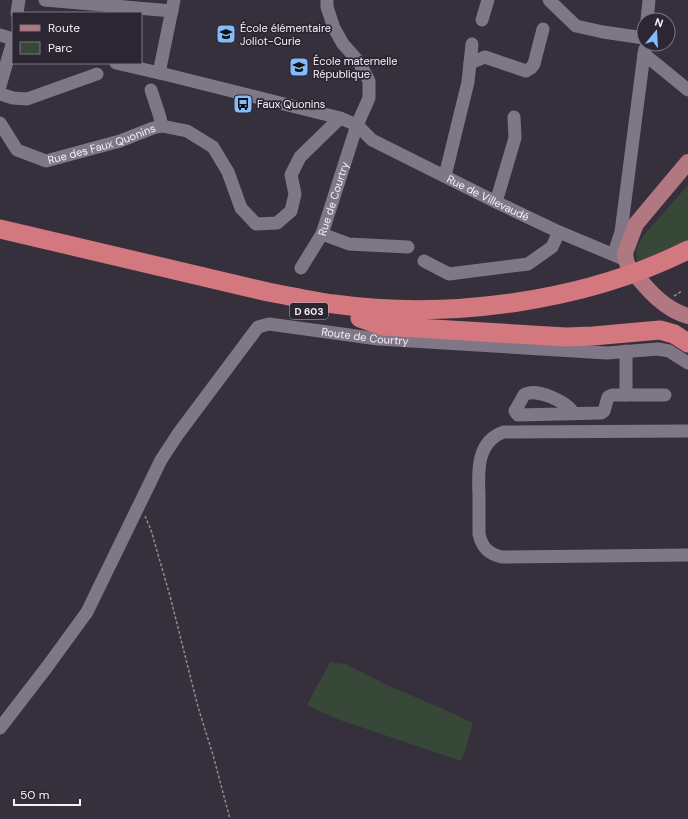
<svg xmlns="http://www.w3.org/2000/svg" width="688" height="819" viewBox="0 0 688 819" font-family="'DM Sans',sans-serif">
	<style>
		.green { fill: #374738 }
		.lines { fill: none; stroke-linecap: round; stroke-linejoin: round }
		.path { stroke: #918b96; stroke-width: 1.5; stroke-dasharray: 3 2; stroke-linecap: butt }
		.minor { stroke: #7f7786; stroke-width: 13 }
		.major { stroke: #b17882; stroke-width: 16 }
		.highway { stroke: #d3787f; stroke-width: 19 }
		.labels { text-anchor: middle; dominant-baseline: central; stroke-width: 3.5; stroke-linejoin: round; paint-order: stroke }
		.shield { fill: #2c2532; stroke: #b9b3bd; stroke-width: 1 }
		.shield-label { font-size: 10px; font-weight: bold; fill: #f5f0f9 }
		.poi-label { font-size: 11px; fill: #f5f0f9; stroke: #2c2532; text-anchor: start }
		.street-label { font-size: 11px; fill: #f5f0f9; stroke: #2c2532 }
	</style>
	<rect width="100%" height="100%" fill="#362f3c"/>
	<g class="green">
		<path d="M688,185V242L637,262L636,249L644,235Z"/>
		<path d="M330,662L345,664L387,685L441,708L473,723L465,752L461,761L337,719L307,705Z"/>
	</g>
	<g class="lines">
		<g class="path">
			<path d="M674,296L682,291"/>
			<path d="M145,516L151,530L170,596L198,707L213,755L230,819"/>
		</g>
		<g class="minor">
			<path d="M45,0L172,11"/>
			<path d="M549,0L576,26L603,32L644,38"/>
			<path d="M17,13L19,0"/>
			<path d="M482,20L488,0"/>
			<path d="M647,20L649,0"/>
			<path d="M0,35L13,39"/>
			<path d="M645,49L644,54L688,90"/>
			<path id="s1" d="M116,63L168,75L340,118L357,125L372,140L496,202L559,232L626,260"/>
			<path d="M470,63L485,57L526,71L531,68L534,64L543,29"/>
			<path d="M159,73L174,0"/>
			<path d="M0,86L13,41"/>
			<path d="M151,90L159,114L162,126"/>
			<path d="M0,94L13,98L27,99L97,74"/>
			<path id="s2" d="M0,123L17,150L46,161L120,141L153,128L162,126L187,131L213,147L228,172L241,208L256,224L277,223L291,211L295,194L291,175L300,157L340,118"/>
			<path d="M445,176L468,82L472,44"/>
			<path d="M496,202L515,138L514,117"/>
			<path d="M322,234L349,244L408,247"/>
			<path d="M616,247L621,232L644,54"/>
			<path d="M424,261L449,274L528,264L552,247L559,232"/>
			<path id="s3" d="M301,268L322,234L357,125L369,98V81L359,62L343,44L334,28L327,7V0"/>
			<path d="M626,395V351"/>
			<path d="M574,414C568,402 536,387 524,395L515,411L518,415L601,413L604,411L608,397L612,395H665"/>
			<path d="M688,431L504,432C476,441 478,473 479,496C479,509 479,522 479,534C482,548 489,554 502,557L688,555"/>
			<path id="s4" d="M0,728L47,667L87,612L161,460L178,434L258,327L269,324L378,339L607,353L658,349L669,351L688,363"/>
		</g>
		<path class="major" d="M688,162L636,224L625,253L626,260L628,266C645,286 662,309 688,316"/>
		<g class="highway">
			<path d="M0,229L268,292C290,296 312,301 334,304C448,320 584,302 688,250"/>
			<path d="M360,318L383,326L566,337L593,336L660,330L674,334L688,343"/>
		</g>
	</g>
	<defs>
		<symbol id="school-square" viewBox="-11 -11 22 22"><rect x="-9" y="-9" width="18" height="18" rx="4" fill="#84bcfb" stroke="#2c2532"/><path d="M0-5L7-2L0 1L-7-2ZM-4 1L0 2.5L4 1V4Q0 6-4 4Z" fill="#111"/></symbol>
		<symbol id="bus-square" viewBox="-11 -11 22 22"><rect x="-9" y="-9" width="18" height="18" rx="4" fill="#84bcfb" stroke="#2c2532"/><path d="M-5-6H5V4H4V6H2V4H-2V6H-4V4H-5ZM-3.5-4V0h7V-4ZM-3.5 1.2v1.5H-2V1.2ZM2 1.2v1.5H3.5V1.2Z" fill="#111"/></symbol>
	</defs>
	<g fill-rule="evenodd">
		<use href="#school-square" x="215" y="23" width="22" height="22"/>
		<use href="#school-square" x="288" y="56" width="22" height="22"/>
		<use href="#bus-square" x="232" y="93" width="22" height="22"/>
	</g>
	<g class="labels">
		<rect class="shield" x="290" y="303" width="38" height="16" rx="3"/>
		<g class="shield-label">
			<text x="309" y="311">D 603</text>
		</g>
		<g class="poi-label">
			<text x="240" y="28">École élémentaire<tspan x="240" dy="13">Joliot-Curie</tspan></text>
			<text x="313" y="61">École maternelle<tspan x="313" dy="13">République</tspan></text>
			<text x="257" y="104">Faux Quonins</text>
		</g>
		<g class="street-label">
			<text stroke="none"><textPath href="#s2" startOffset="121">Rue des Faux Quonins</textPath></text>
			<text stroke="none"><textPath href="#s1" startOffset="400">Rue de Villevaudé</textPath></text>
			<text stroke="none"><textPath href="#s3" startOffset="77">Rue de Courtry</textPath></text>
			<text stroke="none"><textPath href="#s4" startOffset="587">Route de Courtry</textPath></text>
		</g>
	</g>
	<rect x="12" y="12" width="130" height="52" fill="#2c2532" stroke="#7c7682"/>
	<rect x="20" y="25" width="20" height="6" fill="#b17882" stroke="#7c7682"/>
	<text x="48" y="32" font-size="12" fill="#f5f0f9">Route</text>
	<rect x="20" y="42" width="20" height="12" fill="#374738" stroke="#7c7682"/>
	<text x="48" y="52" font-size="12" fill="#f5f0f9">Parc</text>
	<g transform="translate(656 32) rotate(18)"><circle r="19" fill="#2c2532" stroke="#7c7682"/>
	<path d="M0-3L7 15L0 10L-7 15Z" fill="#84bcfb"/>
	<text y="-6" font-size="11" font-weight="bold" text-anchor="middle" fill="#f5f0f9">N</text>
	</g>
	<path d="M14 799v6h66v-6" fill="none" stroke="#f5f0f9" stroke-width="2"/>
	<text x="20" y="799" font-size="12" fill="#f5f0f9" stroke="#2c2532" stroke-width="3" paint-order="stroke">50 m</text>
</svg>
